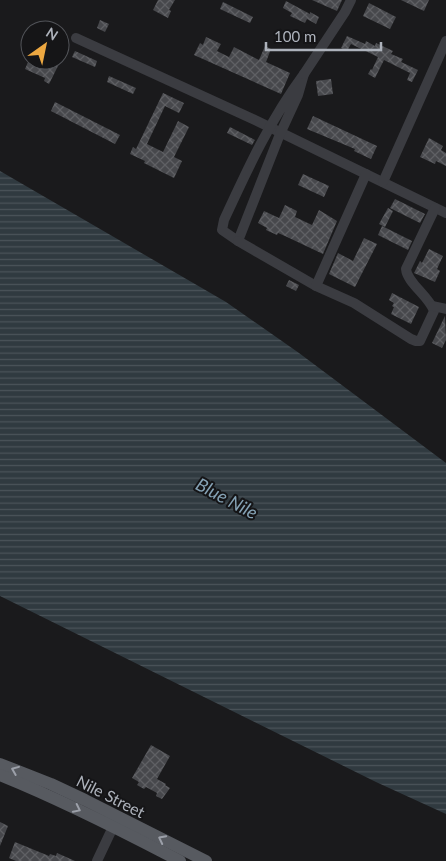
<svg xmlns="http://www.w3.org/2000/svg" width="446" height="861" viewBox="0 0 446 861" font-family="Lato,sans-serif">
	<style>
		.water { fill: url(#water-rules) }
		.building { fill: url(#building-cross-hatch) }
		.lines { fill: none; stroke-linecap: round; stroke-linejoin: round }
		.minor { stroke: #3b3c41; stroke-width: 10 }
		.major { stroke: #575a60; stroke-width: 12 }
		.oneway { stroke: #9ca0a9 }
		.labels { text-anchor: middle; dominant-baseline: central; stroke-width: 4; stroke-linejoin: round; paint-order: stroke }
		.street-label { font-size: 16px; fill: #adb2bb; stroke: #151517 }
		.water-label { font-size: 18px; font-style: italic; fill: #85a2b5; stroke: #151517 }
	</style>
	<defs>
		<pattern id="water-rules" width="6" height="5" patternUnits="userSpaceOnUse" patternTransform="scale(1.25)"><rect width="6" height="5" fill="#303a40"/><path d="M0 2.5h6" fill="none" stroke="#4b545a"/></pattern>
		<pattern id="building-cross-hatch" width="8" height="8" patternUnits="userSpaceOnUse" patternTransform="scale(1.25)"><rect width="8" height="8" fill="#47484c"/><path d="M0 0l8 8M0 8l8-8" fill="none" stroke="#5f6064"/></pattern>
	</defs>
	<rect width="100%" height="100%" fill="#1a1a1c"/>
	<path class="water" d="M0,171L226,302L299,353L446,463V814L376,782L0,596Z"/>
	<g class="building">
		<path d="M158,0H175L169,10L171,11L168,18L153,10Z"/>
		<path d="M312,0H342L337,11Z"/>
		<path d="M401,0H429L424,11Z"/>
		<path d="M286,1L310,14V12L319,17L316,24L307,19L305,23L290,16L292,13L283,8Z"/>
		<path d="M223,2L253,17L250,23L220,9Z"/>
		<path d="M369,3L396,17L390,29L363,16Z"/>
		<path d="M100,20L109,24L105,32L97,28Z"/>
		<path d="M347,36L365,44L366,41L375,46L376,43L393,51L391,54L403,59L401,62L418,70L412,82L407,80L410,73L384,60L375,78L368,74L371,69L372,70L378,57L351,44L347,51L341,48Z"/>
		<path d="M206,37L221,44L217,51L229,57L234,47L259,60L265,46L271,49L266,62L290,73L281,94L194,55L200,43L203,45Z"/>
		<path d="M75,51L97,61L95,67L72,57Z"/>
		<path d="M29,60H39L51,66L54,60H61L49,84L44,81L45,78L25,69Z"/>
		<path d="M109,76L136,88L133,94L107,82Z"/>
		<path d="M331,79L333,94L318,96L316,81Z"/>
		<path d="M163,93L184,103L179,113L165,106L147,144L163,152L178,121L189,127L174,157L182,161L174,178L144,163L145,161L130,154L133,147L136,149Z"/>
		<path d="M55,102L120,135L115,144L51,111Z"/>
		<path d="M313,116L377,146L371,159L354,151L355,149L307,129Z"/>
		<path d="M230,127L255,140L252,145L227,133Z"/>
		<path d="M429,138L443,146L441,150L446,153V166L436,161L435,164L420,157Z"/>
		<path d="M303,174L329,186L324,197L298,185Z"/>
		<path d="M395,199L425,214L420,223L390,208Z"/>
		<path d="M285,205L297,211L295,217L312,225L319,210L337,221L323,254L285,236L278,233L277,235L266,230L267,228L258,223L264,211L279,218Z"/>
		<path d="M388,208L393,211L385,227L379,224Z"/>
		<path d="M382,226L412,241L408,250L378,235Z"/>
		<path d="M364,238L377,244L355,287L329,274L338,253L353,261Z"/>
		<path d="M429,249L443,256L437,269L440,271L435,282L414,273L420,261L422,263Z"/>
		<path d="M289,280L299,285L296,291L286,286Z"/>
		<path d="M392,293L419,307L411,324L391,314L394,307L392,306L394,303L389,300Z"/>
		<path d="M445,316L446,340L442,348L432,343Z"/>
		<path d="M151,745L170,756L157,779L166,784L165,785L170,788L162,799L156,796L157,793L146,787L144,789L137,785L139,782L132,778Z"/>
		<path d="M0,822L8,826L0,846Z"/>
		<path d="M15,842L49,856L50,854L56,856L57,853L75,861H16L9,858Z"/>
	</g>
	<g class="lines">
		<g class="minor">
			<path d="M76,38L257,121L446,213"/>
			<path d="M304,74L298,95L280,134L238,241L222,230L224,220C248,168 270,120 304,74Z"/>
			<path d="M304,74L345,12L351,0"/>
			<path d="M383,182L446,41"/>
			<path d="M238,241L316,286L354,303L411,339L416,341H420L434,311C429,296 407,283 406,269L435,208"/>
			<path d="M316,286L366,174"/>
			<path d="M433,306L446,309"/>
			<path d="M97,861L113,827"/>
		</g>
		<g class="major">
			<path d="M0,764L51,784L85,800L206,861"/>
			<path d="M0,775C62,800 121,830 180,861"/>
		</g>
	</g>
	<defs><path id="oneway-chevron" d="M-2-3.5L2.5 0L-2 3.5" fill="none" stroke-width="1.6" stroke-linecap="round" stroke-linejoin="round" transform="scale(1.25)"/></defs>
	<g class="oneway">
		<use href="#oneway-chevron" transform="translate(15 770) rotate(-158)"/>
		<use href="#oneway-chevron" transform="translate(77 809) rotate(26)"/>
		<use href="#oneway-chevron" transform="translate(162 839) rotate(-153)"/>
	</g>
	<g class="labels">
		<g class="street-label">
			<text transform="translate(111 796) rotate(27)">Nile Street</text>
		</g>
		<g class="water-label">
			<text transform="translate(227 498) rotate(28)">Blue Nile</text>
		</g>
	</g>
	<g transform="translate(45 45) rotate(33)"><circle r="24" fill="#151517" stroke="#525459"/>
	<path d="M0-4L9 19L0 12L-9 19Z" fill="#eda841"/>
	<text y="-8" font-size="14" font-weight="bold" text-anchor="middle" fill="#adb2bb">N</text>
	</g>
	<path d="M266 42v8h115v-8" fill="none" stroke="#adb2bb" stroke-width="2.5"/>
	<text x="274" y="42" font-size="15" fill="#adb2bb" stroke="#151517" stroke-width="4" paint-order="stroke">100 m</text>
</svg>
